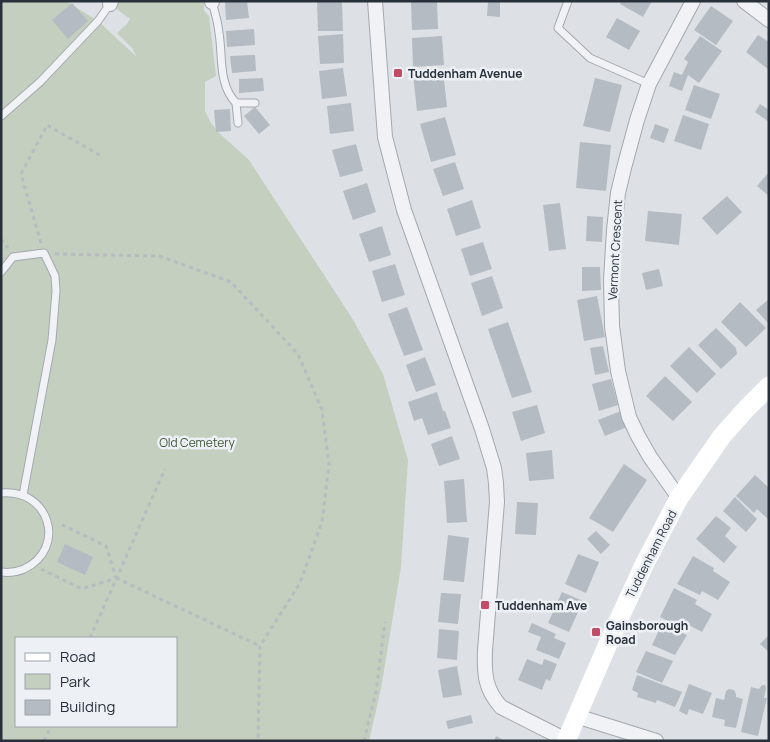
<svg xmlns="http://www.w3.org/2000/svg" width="770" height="742" viewBox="0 0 770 742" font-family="Manrope,sans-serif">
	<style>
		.green { fill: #c4cfbf; fill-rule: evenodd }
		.building { fill: #b5bbc2 }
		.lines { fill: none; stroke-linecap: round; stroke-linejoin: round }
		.lane-casing { stroke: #a3a8af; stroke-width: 9 }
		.street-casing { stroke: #a3a8af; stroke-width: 16 }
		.path { stroke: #b8bcc1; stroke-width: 3; stroke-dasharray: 4 4; stroke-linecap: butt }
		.lane { stroke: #f0f2f5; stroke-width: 7 }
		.street { stroke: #f0f2f5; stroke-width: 14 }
		.secondary { stroke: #fff; stroke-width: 19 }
		.poi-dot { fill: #c14c65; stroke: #edf0f4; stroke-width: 2 }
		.labels { text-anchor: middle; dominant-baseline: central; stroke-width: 5; stroke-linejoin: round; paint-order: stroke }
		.poi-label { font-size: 12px; font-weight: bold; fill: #28303b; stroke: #edf0f4; text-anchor: start }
		.street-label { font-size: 12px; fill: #28303b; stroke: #edf0f4 }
		.park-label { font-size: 12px; fill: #3f5537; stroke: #edf0f4 }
	</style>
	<rect width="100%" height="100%" fill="#dde1e6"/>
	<path class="green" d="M1,1H66L98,21L137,57L132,48L117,33L127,24L130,19L110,4L111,1H204V11L209,16L216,76L205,82V111L211,123L218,132L249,160L352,318L383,374L408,460L401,567L381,689L369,741H1ZM16,638H176V726H16Z"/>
	<g class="building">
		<path d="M225,1H247L249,18L226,20Z"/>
		<path d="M431,1H437L438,29L412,30L411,2Z"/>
		<path d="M488,1L500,2V17L487,16Z"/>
		<path d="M621,1H652L643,17L620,4Z"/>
		<path d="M317,2H342L343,31H318Z"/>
		<path d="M72,3L88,21L68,39L52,20Z"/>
		<path d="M711,6L733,21L716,45L694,30Z"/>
		<path d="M617,18L640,31L629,50L606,37Z"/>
		<path d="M254,29L255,45L227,47L226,31Z"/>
		<path d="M343,34L344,63L320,64L318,36Z"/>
		<path d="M758,35L769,42V70L746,52Z"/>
		<path d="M442,36L444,65L413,67L412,38Z"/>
		<path d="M700,36L722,51L699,83L688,75L682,91L669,86L674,72L682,75L688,62L684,59Z"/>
		<path d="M255,55L256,71L232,73L230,56Z"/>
		<path d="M343,68L347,96L322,99L319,71Z"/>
		<path d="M443,71L447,107L417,111L413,74Z"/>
		<path d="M263,78L264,91L239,93V79Z"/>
		<path d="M595,78L622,85L610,132L583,126Z"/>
		<path d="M694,85L720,94L711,119L685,110Z"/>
		<path d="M351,103L354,131L330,134L327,106Z"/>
		<path d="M760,104L769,110V122L755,112Z"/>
		<path d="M255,107L270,125L259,134L244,116Z"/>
		<path d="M230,109L231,131L216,132L214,110Z"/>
		<path d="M683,115L709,124L701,150L674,141Z"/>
		<path d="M445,117L456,155L431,162L420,124Z"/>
		<path d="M655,124L669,129L664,143L650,138Z"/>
		<path d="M580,142L611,145L606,191L576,188Z"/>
		<path d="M356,144L363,171L340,177L332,150Z"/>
		<path d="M455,162L464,189L443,196L433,169Z"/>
		<path d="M769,172V196L757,186Z"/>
		<path d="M367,183L376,212L353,220L343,191Z"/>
		<path d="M727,196L742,212L717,235L702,218Z"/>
		<path d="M472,200L481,228L456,236L447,209Z"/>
		<path d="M560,203L566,249L549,251L543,205Z"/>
		<path d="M648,211L682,214L679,245L645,241Z"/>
		<path d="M587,216L603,217L602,242L586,241Z"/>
		<path d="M382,226L391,255L369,262L359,234Z"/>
		<path d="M483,242L492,269L470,276L461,249Z"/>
		<path d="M395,264L405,295L382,302L372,271Z"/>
		<path d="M582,267H600L601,290L582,291Z"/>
		<path d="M659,269L663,286L646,290L642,273Z"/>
		<path d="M492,276L503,308L482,316L471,283Z"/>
		<path d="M597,296L605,337L584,341L577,300Z"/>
		<path d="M769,299V324L756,310Z"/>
		<path d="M740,302L766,328L746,347L721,322Z"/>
		<path d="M407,307L423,350L404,356L388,314Z"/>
		<path d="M508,322L532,392L512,398L488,329Z"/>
		<path d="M716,328L736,348L737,354L721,369L698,345Z"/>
		<path d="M603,346L609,372L595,375L590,348Z"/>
		<path d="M689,347L716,374L697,393L670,366Z"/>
		<path d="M425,357L436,385L416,392L406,365Z"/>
		<path d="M665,376L692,402L673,421L646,396Z"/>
		<path d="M611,379L618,405L599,411L592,384Z"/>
		<path d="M437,392L443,411H445L451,428L428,435L422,418L414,421L408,402Z"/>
		<path d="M537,405L545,433L521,441L512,412Z"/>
		<path d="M621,411L627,427L605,436L598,420Z"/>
		<path d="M452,436L460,459L439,466L431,444Z"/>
		<path d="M552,450L554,479L529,481L526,453Z"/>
		<path d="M624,464L647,480L613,532L589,518Z"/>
		<path d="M755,475L769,488V520L757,509L754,513L736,496Z"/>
		<path d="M464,479L467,522L447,523L444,481Z"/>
		<path d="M735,497L757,519L746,532L723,511Z"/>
		<path d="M517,502L538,503L536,535L515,534Z"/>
		<path d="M716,516L731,528L725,536L737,547L724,563L696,539Z"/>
		<path d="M596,531L610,545L601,554L587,539Z"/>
		<path d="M448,535L469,538L464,582L443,580Z"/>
		<path d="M65,544L93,557L85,575L57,562Z"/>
		<path d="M578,554L599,562L586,593L565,584Z"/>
		<path d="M693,556L714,568L713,571L730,582L718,600L702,591L700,595L677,584Z"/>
		<path d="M674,588L697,600L695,604L712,614L702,632L687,624L684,629L660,617Z"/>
		<path d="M562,592L583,601L569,632L548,623Z"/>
		<path d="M441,593L461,594L458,624L438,622Z"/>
		<path d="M532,623L556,634L554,638L566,643L559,659L536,650L541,637L528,632Z"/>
		<path d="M662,624L687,635L675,655L652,645Z"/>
		<path d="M439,629L459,631L457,660L437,658Z"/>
		<path d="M769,635V652L760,644Z"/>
		<path d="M646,651L673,661L662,683L636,672Z"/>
		<path d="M527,659L542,665L544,659L557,664L550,681L546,679L542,690L518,680Z"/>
		<path d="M457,666L462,695L443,698L438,670Z"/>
		<path d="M637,675L682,692L675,707L657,700L656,703L637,697L638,693L632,690Z"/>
		<path d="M689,684L712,693L703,714L689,709L687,715L679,711Z"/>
		<path d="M762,685H765L766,688L764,698H767L758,736L741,732L751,687L759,689Z"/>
		<path d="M729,689L734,690L736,694V697L743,699L736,728L724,726L725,720L712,717L716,698L724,700L726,691Z"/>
		<path d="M471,715L473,723L448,729L446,721Z"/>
		<path d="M496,736L505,741H494Z"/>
	</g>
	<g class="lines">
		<defs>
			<g id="lane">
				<path d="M568,1L558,28L590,58L649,84"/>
				<path d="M212,2C215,12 218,22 219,33C223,57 218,84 236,103"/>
				<path d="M1,116L40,82L98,21L110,4"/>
				<path d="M238,123L236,103H255"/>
				<path d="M1,272L13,257L44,253L55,276L56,291L52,340L23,495"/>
				<path d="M1,493C49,488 68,548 24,569C17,572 9,573 1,572"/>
			</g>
			<g id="street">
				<path d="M212,1V2"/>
				<path d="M375,1L385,137L404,210L482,429L494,468L496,483L497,502L485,650C484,674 485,689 501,707L566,740"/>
				<path d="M744,1L769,20"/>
				<path d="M110,4L111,1"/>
				<path d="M679,498L650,457L638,436L629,417L618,371L612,326L611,280L614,230L618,193L624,168L637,120L649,84L693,1"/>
				<path d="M576,716L656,741"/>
			</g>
		</defs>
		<use href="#lane" class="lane-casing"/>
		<use href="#street" class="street-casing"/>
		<g class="path">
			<path d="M1,239L8,248"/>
			<path d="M41,243L21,174L47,125L103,157"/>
			<path d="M55,254L159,256L231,282L298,354L322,410L329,464L322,522L300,583L260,646L258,741"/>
			<path d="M41,569L82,589L116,578L106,546L58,523"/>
			<path d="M116,578L260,646"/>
			<path d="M90,638L165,469"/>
			<path d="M44,741L51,726"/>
			<path d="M364,741L376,692L385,622"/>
		</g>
		<use href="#lane" class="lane"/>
		<use href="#street" class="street"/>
		<path class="secondary" d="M566,741L614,630L644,565L679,498L722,436L747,408L769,386"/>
	</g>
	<g class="poi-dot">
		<rect x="393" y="68" width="10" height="10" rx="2.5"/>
		<rect x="480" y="600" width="10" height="10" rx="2.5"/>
		<rect x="591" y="627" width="10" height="10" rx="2.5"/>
	</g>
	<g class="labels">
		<g class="poi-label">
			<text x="408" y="73">Tuddenham Avenue</text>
			<text x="495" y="605">Tuddenham Ave</text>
			<text x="606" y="625">Gainsborough<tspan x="606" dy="14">Road</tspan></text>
		</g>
		<g class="street-label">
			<text transform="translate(615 250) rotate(-87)">Vermont Crescent</text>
			<text transform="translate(651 554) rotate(-63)">Tuddenham Road</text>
		</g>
		<g class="park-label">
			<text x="197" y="442">Old Cemetery</text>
		</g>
	</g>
	<rect width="770" height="742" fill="none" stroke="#28303b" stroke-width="5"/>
	<rect x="15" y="637" width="162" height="90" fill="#edf0f4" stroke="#9ea3aa"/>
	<rect x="25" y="653" width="25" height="8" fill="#ffffff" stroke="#9ea3aa"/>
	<text x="60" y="662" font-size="15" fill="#28303b">Road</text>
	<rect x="25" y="674" width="25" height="15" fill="#c4cfbf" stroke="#9ea3aa"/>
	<text x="60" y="687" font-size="15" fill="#28303b">Park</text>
	<rect x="25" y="700" width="25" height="15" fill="#b5bbc2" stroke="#9ea3aa"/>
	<text x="60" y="712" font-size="15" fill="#28303b">Building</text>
</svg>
